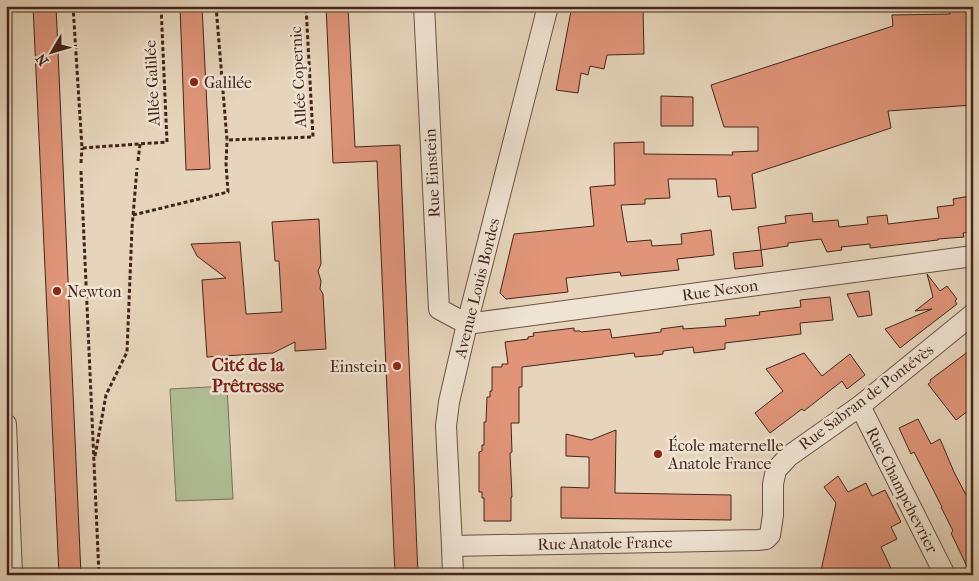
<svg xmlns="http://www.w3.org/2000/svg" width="979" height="581" viewBox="0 0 979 581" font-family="'IM FELL French Canon',serif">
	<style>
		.green { fill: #b0be94; stroke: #797257 }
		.building { fill: #e09579; stroke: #42251a }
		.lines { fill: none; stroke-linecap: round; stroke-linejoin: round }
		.minor-casing { stroke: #6b5142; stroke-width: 22 }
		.path { stroke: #42251a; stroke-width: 3; stroke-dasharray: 4 2.5; stroke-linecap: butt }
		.minor { stroke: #efe4d3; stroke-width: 20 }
		.poi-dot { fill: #8f2418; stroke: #efe4d3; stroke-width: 2 }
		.labels { text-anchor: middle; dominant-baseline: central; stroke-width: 5; stroke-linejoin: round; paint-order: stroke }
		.street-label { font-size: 16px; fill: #42251a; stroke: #efe4d3 }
		.poi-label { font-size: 16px; fill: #42251a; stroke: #efe4d3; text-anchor: start }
		.neighbourhood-label { font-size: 18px; font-weight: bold; fill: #7a1f14; stroke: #efe4d3 }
	</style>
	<rect width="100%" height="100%" fill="#e6d5bb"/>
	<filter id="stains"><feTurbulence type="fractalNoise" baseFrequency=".004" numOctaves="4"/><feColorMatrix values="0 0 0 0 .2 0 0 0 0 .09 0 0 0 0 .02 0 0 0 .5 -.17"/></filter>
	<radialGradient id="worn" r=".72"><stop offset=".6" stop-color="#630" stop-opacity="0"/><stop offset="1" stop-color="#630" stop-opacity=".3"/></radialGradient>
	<path class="green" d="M227,386L233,499L176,501L170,389Z"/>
	<g class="building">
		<path d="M33,6H56L81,575H59Z"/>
		<path d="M180,6H202L210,169L186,170Z"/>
		<path d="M326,6H348L355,147L400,145L418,575H395L377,161L333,163Z"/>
		<path d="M572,6H623V9L643,8L644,54L607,55L604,69L590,66L588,75L581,73L578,93L556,90Z"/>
		<path d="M949,6H973V105L888,111L891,128L752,174L756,208L732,210L730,196L718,197L716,179H668L670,198L645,199V204L621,205L627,242L651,240L652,246L682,244L681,234L711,230L714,255L677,259L679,270L621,276L620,272L566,278L568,292L506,299L500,293L514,234L594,226L590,187L615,185L614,143L644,142V154L733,155L732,152L758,151V127H724L711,85L893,26L892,15L950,14Z"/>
		<path d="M661,96L693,97V126H661Z"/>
		<path d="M970,196L973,214V232L963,233L964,237L938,239V240L870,248V244L841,247L842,250L827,252L821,239L788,243V246L761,250L763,266L735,269L733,253L761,250L758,227L786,223L785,216L812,213L813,222L838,220L839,227L868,224L867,217L887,215L888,224L939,218L937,207L954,205L953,199Z"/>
		<path d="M319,219L321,264L318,271L321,281L320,289L323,294L326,349L295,351V342L273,353L207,357L202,280L226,278L197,256L191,244L240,242L246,314L282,312L279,261H275L272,222Z"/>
		<path d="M927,274L940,291L947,286L957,299L955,301L957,304L900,348L885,329L932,309L915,311L933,297Z"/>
		<path d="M869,291L872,315L858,317L847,294Z"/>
		<path d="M830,297L833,320L800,323L801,334L725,343V349L694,353L693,347L663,351V354L657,355L635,357L634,353L522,367V387H519V423H511L512,452L510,453L512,497H511V521H484V498H482V492H479V452L482,451V445H484V422H486L487,397H490V391H492V367H502V364H508L505,342L528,339V337L534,336L533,333L574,328V331H580L581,332L610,329L612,338L661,332V329L683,326V329L726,326L725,319L760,315L759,312L801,307L800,300Z"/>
		<path d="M973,348V407L956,420L928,384L931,382L930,380Z"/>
		<path d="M804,353L822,376L850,354L865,375L847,389L842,381L804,411L802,409L770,433L755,413L783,391L766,369Z"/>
		<path d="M918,419L931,444L940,439L954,472L966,495L973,492V575H971L951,533L953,531L941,507H942L914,452L911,454L899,428Z"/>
		<path d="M616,430L615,493L731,495V520L561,518V487L589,488V457L566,456V434L591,440Z"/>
		<path d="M838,476L848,492L866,483L872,496L885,490L901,522L891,527L897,539L881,547L894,575H820L836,503L824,487Z"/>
	</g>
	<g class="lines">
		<defs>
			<g id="minor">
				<path d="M424,6L439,309L467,324"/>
				<path d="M467,324L973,256"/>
				<path d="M860,406L945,575"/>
				<path d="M6,424L12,575"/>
				<path d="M452,546L758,540L766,539L770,535L773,515V484L776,470L789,456L860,406L973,314"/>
				<path d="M453,575L452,546L446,426L449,402L467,324L548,6"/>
			</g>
		</defs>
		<use href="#minor" class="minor-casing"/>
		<g class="path">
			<path d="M73,6L82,148L167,142L161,6"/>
			<path d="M216,6L227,140L313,137L306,6"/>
			<path d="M138,161L140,144"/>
			<path d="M81,163L82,148"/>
			<path d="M81,171L99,575"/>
			<path d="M133,215L228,192L226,164L227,140"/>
			<path d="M95,456L106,395L127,352L132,228L137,168"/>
		</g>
		<use href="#minor" class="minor"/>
	</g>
	<g class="poi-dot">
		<circle cx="194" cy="82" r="5"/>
		<circle cx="57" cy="291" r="5"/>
		<circle cx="397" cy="366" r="5"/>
		<circle cx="658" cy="454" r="5"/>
	</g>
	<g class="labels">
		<g class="street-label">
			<text transform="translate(298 77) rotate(-93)">Allée Copernic</text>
			<text transform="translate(152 83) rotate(-93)">Allée Galilée</text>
			<text transform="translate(432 173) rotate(-93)">Rue Einstein</text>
			<text transform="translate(477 288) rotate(-76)">Avenue Louis Bordes</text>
			<text transform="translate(720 290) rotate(-8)">Rue Nexon</text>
			<text transform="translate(866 397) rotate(-37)">Rue Sabran de Pontévès</text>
			<text transform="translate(902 490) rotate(63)">Rue Champchevrier</text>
			<text transform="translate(605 543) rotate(-1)">Rue Anatole France</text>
		</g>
		<g class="poi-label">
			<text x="204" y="82">Galilée</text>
			<text x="67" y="291">Newton</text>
			<text x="387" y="366" text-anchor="end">Einstein</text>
			<text x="668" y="445">École maternelle<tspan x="668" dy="18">Anatole France</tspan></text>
		</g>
		<g class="neighbourhood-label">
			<text x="248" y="365">Cité de la<tspan x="248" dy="21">Prêtresse</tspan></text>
		</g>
	</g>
	<rect width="979" height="581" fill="none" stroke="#e6d5bb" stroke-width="25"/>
	<rect x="8" y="8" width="964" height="566" fill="none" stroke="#42251a" stroke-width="2.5"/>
	<rect x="12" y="12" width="954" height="556" fill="none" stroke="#42251a"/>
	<g transform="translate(52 52) rotate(232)" stroke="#efe4d3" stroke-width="4" paint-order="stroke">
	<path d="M0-4L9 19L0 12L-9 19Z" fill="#42251a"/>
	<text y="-8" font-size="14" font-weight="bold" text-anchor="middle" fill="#42251a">N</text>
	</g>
	<rect width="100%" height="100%" filter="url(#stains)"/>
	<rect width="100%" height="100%" fill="url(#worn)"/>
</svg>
